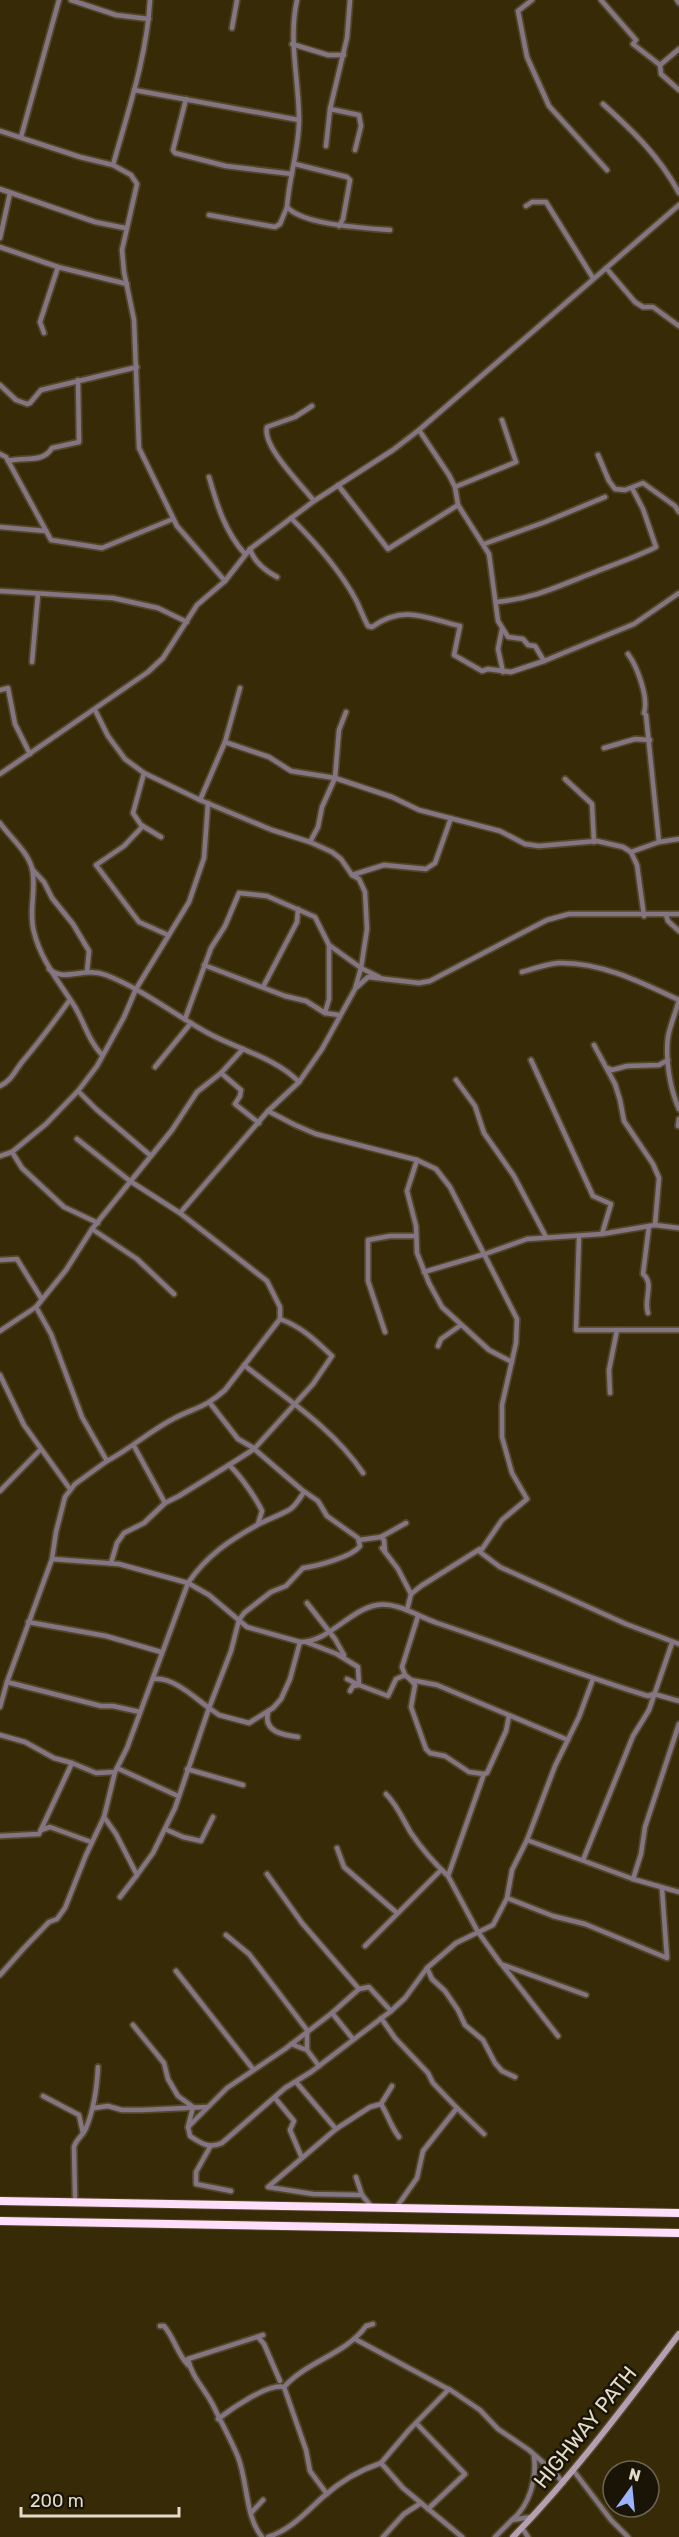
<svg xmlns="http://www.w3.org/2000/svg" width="679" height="2537" viewBox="0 0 679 2537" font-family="Rubik,sans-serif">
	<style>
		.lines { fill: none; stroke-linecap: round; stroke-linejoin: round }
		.street-casing { stroke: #524626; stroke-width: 8 }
		.secondary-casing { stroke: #524626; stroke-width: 9 }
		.highway-casing { stroke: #524626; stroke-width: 10 }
		.street { stroke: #837682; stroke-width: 4.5 }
		.secondary { stroke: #b5a0b3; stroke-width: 6 }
		.highway { stroke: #ffdefb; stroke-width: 8 }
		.labels { text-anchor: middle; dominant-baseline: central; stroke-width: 5; stroke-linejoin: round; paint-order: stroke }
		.street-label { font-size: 21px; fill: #e4dcca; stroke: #191406 }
	</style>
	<rect width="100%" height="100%" fill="#362a07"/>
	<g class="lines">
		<defs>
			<g id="street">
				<path d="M71,0L116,15L149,19"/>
				<path d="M150,0C147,56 128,111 113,165L131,175L137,184L122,250L124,272L134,320L139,448L177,526L225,581"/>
				<path d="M532,0L518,11L527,57L549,106L607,170"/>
				<path d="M601,0L636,40L633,44L660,65L661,74L679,90"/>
				<path d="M677,0L679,3"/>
				<path d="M232,28L237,0"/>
				<path d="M292,44L328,55H344"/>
				<path d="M660,65L679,49"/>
				<path d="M134,90L299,120"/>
				<path d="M186,99L173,150L175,153L226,166L292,174"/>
				<path d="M603,104C633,131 660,157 679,193"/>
				<path d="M330,109L359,115L361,126L355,150"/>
				<path d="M0,131L80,157L113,165"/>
				<path d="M21,137L59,0"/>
				<path d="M326,146L330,109L347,38L350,0"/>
				<path d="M295,164L347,177L350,180L343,219L339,226"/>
				<path d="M0,189L95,222L125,228"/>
				<path d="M526,206L532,202H546L593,278"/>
				<path d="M287,207C289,177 299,150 299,120C299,79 288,41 297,0"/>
				<path d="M209,215L275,227L280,224L287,207C303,225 365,228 390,230"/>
				<path d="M0,238L10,193"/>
				<path d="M0,247L58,267L127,284"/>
				<path d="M606,268L635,302L643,307H653L679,326"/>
				<path d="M44,333L40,322L58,267"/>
				<path d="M0,385L16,400L27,404L30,403L41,390L137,367"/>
				<path d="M312,406L295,417L267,427C262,447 302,485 314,501"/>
				<path d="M419,430L449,475L455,487L458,505L489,554L498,621L508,637L523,639L528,645L535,646L544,661"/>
				<path d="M0,454L6,457L51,540L102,548L173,519"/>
				<path d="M598,455L609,481L615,489L625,490L643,483L675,506L679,512"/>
				<path d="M8,461C25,456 42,464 52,448L79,442L78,380"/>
				<path d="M209,477C217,505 225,532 245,554"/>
				<path d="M338,485L388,549L458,505"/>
				<path d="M455,487L516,462L502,420"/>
				<path d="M291,518C314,541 340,570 356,600C360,608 363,617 368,626L372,627C404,604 426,618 460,626L454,655L482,671L488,669L511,672L544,661L634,624L679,593"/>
				<path d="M0,527L46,531"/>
				<path d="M484,544L545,522L605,497"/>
				<path d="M250,549C254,562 266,571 277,577"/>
				<path d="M0,591L113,598L158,608L187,622"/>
				<path d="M496,602C535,598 554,588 590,574C612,565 634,558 656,547L643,509L632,488"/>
				<path d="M502,629L498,649L503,672"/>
				<path d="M628,654C637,666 649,698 644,713L646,715L659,842"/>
				<path d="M32,662L38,594"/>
				<path d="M0,690L8,688L15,724L30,754"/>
				<path d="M95,710L108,736L125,759L144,773L200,800L272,830L310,842L332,852L341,859L352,875L359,879L365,892L367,929L361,968L355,989L322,1049L299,1082L268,1111L180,1213"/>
				<path d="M225,742L269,757L291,771L335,778L392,797L419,810L500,831L525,844L539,846L597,841L623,847L631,852"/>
				<path d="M604,748L635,739L650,740"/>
				<path d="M144,773L133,813L141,825L161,837"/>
				<path d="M0,774L148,672L163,658L197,605L225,581L250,549L314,501L393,450L419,430L679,205"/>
				<path d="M565,779L592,804L594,842"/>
				<path d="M200,800L225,742L240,688"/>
				<path d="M0,823C10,837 27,851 32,868C37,889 28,911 34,932C41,961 60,983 75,1007C85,1024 88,1040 102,1055"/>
				<path d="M143,826L124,846L96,865L139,922L168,935"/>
				<path d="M310,842L318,827L322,807L335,778L339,730L346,712"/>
				<path d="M32,869L44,882L52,898L73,924L89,951L87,972"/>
				<path d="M352,875L384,865L426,869L435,863L451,818"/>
				<path d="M666,915L668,921L679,931"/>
				<path d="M644,916L637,865L631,852L659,842L679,839"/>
				<path d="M204,965L285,996L306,1001L325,1013L339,1015"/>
				<path d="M49,969C65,983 84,966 106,975C142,989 172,1013 206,1032C236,1049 275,1057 299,1082"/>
				<path d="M522,972C533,969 546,964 558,963C599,961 643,983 679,1000"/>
				<path d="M263,987L297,922L298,909"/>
				<path d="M357,987L368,977L419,983L430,981L547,920L569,914H679"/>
				<path d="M679,1000C676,1012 670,1025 668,1037C665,1059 670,1089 679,1109"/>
				<path d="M325,1013L329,999V945"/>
				<path d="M185,1019L211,948L225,926L239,893L267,896L315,917L329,945L361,968L379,977"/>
				<path d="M594,1045L615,1084L620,1100L624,1121L653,1164L659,1178L655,1225"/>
				<path d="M531,1060L593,1196L611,1204L602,1234"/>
				<path d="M155,1067L191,1023"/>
				<path d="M608,1068L612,1070L627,1066L659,1065L668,1060"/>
				<path d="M221,1073L241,1090L240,1096L235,1104L259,1123"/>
				<path d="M456,1080L475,1106L484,1133L514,1176L546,1237"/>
				<path d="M0,1086C12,1080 14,1072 22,1062C39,1042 54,1022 69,1001"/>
				<path d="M78,1091L96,1109L151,1156"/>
				<path d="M268,1111L295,1125L316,1134L417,1160L436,1169L450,1187L517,1319L516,1343L502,1405V1437L512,1473L527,1499L502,1520L480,1552L500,1567L626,1624L679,1644"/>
				<path d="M678,1126L679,1119"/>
				<path d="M77,1139L130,1181L180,1213L267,1281L280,1307V1319"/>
				<path d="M12,1152L22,1168L64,1207L98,1223"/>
				<path d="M0,1156L12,1152L46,1124L78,1091L97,1066L124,1017L136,989L189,902L204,858L208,803"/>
				<path d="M417,1160L407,1191L416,1226L417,1253L429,1283L442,1307L489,1350L512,1362"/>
				<path d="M92,1229L137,1259L174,1294"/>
				<path d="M579,1237L576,1330H679"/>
				<path d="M0,1260L17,1259L41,1298"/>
				<path d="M424,1272L485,1254L527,1239L602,1234L655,1225L679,1228"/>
				<path d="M36,1307L51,1334L82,1417L107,1461L75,1484L65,1497L56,1532L52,1559L7,1682L101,1706H113L140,1712"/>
				<path d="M648,1313C643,1299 655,1284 643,1274L649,1226"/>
				<path d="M0,1331L36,1307L66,1270L92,1229L172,1130L197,1092L221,1073L243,1049"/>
				<path d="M385,1332L368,1281V1240L390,1236H416"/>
				<path d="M438,1346L441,1339L461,1325"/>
				<path d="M244,1365C285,1398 333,1428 363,1473"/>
				<path d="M0,1375L24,1425L70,1489"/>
				<path d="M610,1393L609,1370L617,1330"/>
				<path d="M134,1446L165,1503L179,1496L229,1465C240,1475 256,1498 262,1511L258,1524"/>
				<path d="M107,1461C130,1449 150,1431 173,1419C196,1407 205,1408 225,1390L280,1319C302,1327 315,1340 332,1356L313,1384L254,1449L229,1465"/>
				<path d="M0,1491L40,1450"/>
				<path d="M359,1540L381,1537"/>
				<path d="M382,1548L398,1569L411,1594"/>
				<path d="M385,1552L384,1540L381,1537L406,1523"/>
				<path d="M52,1559L119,1564L188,1583L209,1595L247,1627L300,1642C329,1642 349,1610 377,1605C398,1602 417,1616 437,1623C507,1646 576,1674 648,1696L654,1694L679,1701"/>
				<path d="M111,1563L117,1543L124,1533L144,1523L165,1503"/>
				<path d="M307,1603L335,1639L344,1655"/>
				<path d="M407,1610L411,1594L421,1586L480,1549"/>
				<path d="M418,1616L402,1667L405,1675L411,1680L437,1685L568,1740"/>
				<path d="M28,1622L106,1636L161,1652"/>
				<path d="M306,1642L337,1654L358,1667L359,1685L388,1696L396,1679L405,1675"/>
				<path d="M154,1679C173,1677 194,1697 209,1708L231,1651L239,1620L244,1613L271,1592L286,1586L303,1568C317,1566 352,1557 360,1546L358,1538L327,1516L318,1501L302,1490L252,1447L238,1439L210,1403"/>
				<path d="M347,1679L359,1685L353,1686L350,1691"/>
				<path d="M411,1680L415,1685L411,1707L426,1749L430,1753L445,1756L469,1772L484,1774L448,1876L478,1932L501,1964L586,1995"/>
				<path d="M0,1707L7,1682"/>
				<path d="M268,1712C263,1732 283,1735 298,1737"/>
				<path d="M0,1735L25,1742L54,1758L72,1763"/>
				<path d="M117,1768L178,1796"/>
				<path d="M187,1769L243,1785"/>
				<path d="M484,1774L487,1773L506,1731L509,1716"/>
				<path d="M386,1794C398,1806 403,1820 411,1833C422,1849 434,1863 448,1876"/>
				<path d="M104,1817L116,1834L137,1875L153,1853L175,1808L209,1708L219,1715L249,1723L273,1708L281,1699L290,1679L300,1642"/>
				<path d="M165,1829L183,1837L201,1841L213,1817"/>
				<path d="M41,1830L50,1827L91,1842"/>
				<path d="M0,1836L39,1834L72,1763L96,1773L115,1772L127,1748L188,1583C207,1555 230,1540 259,1524C269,1519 280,1515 289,1510C295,1507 300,1498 304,1492"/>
				<path d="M527,1840L633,1879L679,1892"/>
				<path d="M337,1848L344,1867L397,1913"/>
				<path d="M583,1860L633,1736L649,1710L672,1643"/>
				<path d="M267,1874L302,1923L359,1989"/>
				<path d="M633,1879L641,1854L645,1827L679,1724"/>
				<path d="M120,1897L137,1875"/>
				<path d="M507,1898L553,1916L585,1924L667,1958L662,1889"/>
				<path d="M226,1935L249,1954L307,2030V2050"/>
				<path d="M365,1946L441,1870"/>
				<path d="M503,1966L558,2036"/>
				<path d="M427,1968L432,1979L445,1991L458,2010L465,2025L483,2040L495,2063L502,2071L515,2077"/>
				<path d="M176,1971L253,2069"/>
				<path d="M0,1975L24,1948L49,1922L57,1919L65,1908L86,1855L104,1817L115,1772"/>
				<path d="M332,2013L353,2039"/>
				<path d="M381,2018L395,2038L428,2073L433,2083L457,2108L423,2151L417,2178L396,2208"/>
				<path d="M133,2025L164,2063L168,2079L178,2096L193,2107L188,2127L227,2088L285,2049L332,2013L359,1989L369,1987L391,2011"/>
				<path d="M291,2044L307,2050L319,2066"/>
				<path d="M43,2096L79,2115L83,2133"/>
				<path d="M275,2098L294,2121L290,2130L302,2158L336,2129L296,2082"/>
				<path d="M381,2104C388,2115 391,2127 399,2137"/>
				<path d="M94,2108L108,2106L122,2110H142L207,2107"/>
				<path d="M457,2108L484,2134"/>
				<path d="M188,2127L190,2136C201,2143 208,2149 222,2143L285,2088L311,2072L391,2011L405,1998L427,1968L456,1943L493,1925L507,1898L512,1870L527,1840L555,1766L579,1717L593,1679"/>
				<path d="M336,2129L370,2107L381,2104L392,2086"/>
				<path d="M210,2147L196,2172V2184L231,2191"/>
				<path d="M302,2158L268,2187L313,2194L362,2195L370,2205V2208"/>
				<path d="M356,2177L362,2195"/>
				<path d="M75,2197L74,2147C76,2139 83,2136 86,2128C94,2109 97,2087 98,2067"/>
				<path d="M160,2326H164C175,2339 176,2352 188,2365"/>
				<path d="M258,2337L264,2344L280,2381"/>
				<path d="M355,2339L448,2389"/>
				<path d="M284,2387C307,2361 345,2355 366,2326L373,2324"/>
				<path d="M218,2419C231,2409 268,2383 284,2387L306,2450L310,2471L327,2494"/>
				<path d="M416,2423L465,2474L428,2509"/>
				<path d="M381,2463L409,2430L449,2389L480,2410L498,2429L529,2450L556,2474L563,2483"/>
				<path d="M573,2470L611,2520L628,2537"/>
				<path d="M251,2513L263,2500"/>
				<path d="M512,2520C530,2505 537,2478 534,2456"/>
				<path d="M522,2528L528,2537"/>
				<path d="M262,2537C245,2516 248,2483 238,2457C231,2440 222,2424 214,2407C206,2390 192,2378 188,2359L263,2335"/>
				<path d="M268,2537C291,2530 307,2511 324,2496C341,2481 360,2470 381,2463L403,2488L462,2537"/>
				<path d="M383,2537L404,2514L421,2503"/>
				<path d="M495,2537L512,2520L531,2517"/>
			</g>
			<path id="secondary" d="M513,2537C574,2474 626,2404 679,2334"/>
			<g id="highway">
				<path d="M0,2201L679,2213"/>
				<path d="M0,2221L679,2233"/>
			</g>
		</defs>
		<use href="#street" class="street-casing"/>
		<use href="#secondary" class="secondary-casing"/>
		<use href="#highway" class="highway-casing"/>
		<use href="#street" class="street"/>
		<use href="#secondary" class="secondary"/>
		<use href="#highway" class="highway"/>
	</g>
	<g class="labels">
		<g class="street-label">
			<text transform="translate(585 2427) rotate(-51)">HIGHWAY PATH</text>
		</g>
	</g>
	<g transform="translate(631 2489) rotate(15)"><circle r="28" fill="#191406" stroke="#6a6454" stroke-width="1.5"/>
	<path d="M0-4.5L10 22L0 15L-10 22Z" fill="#9bb4fd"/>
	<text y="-9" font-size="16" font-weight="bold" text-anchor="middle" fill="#e4dcca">N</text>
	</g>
	<path d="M21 2507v9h158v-9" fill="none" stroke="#e4dcca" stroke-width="3"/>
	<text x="30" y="2507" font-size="18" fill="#e4dcca" stroke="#191406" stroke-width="4.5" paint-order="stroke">200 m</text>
</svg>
